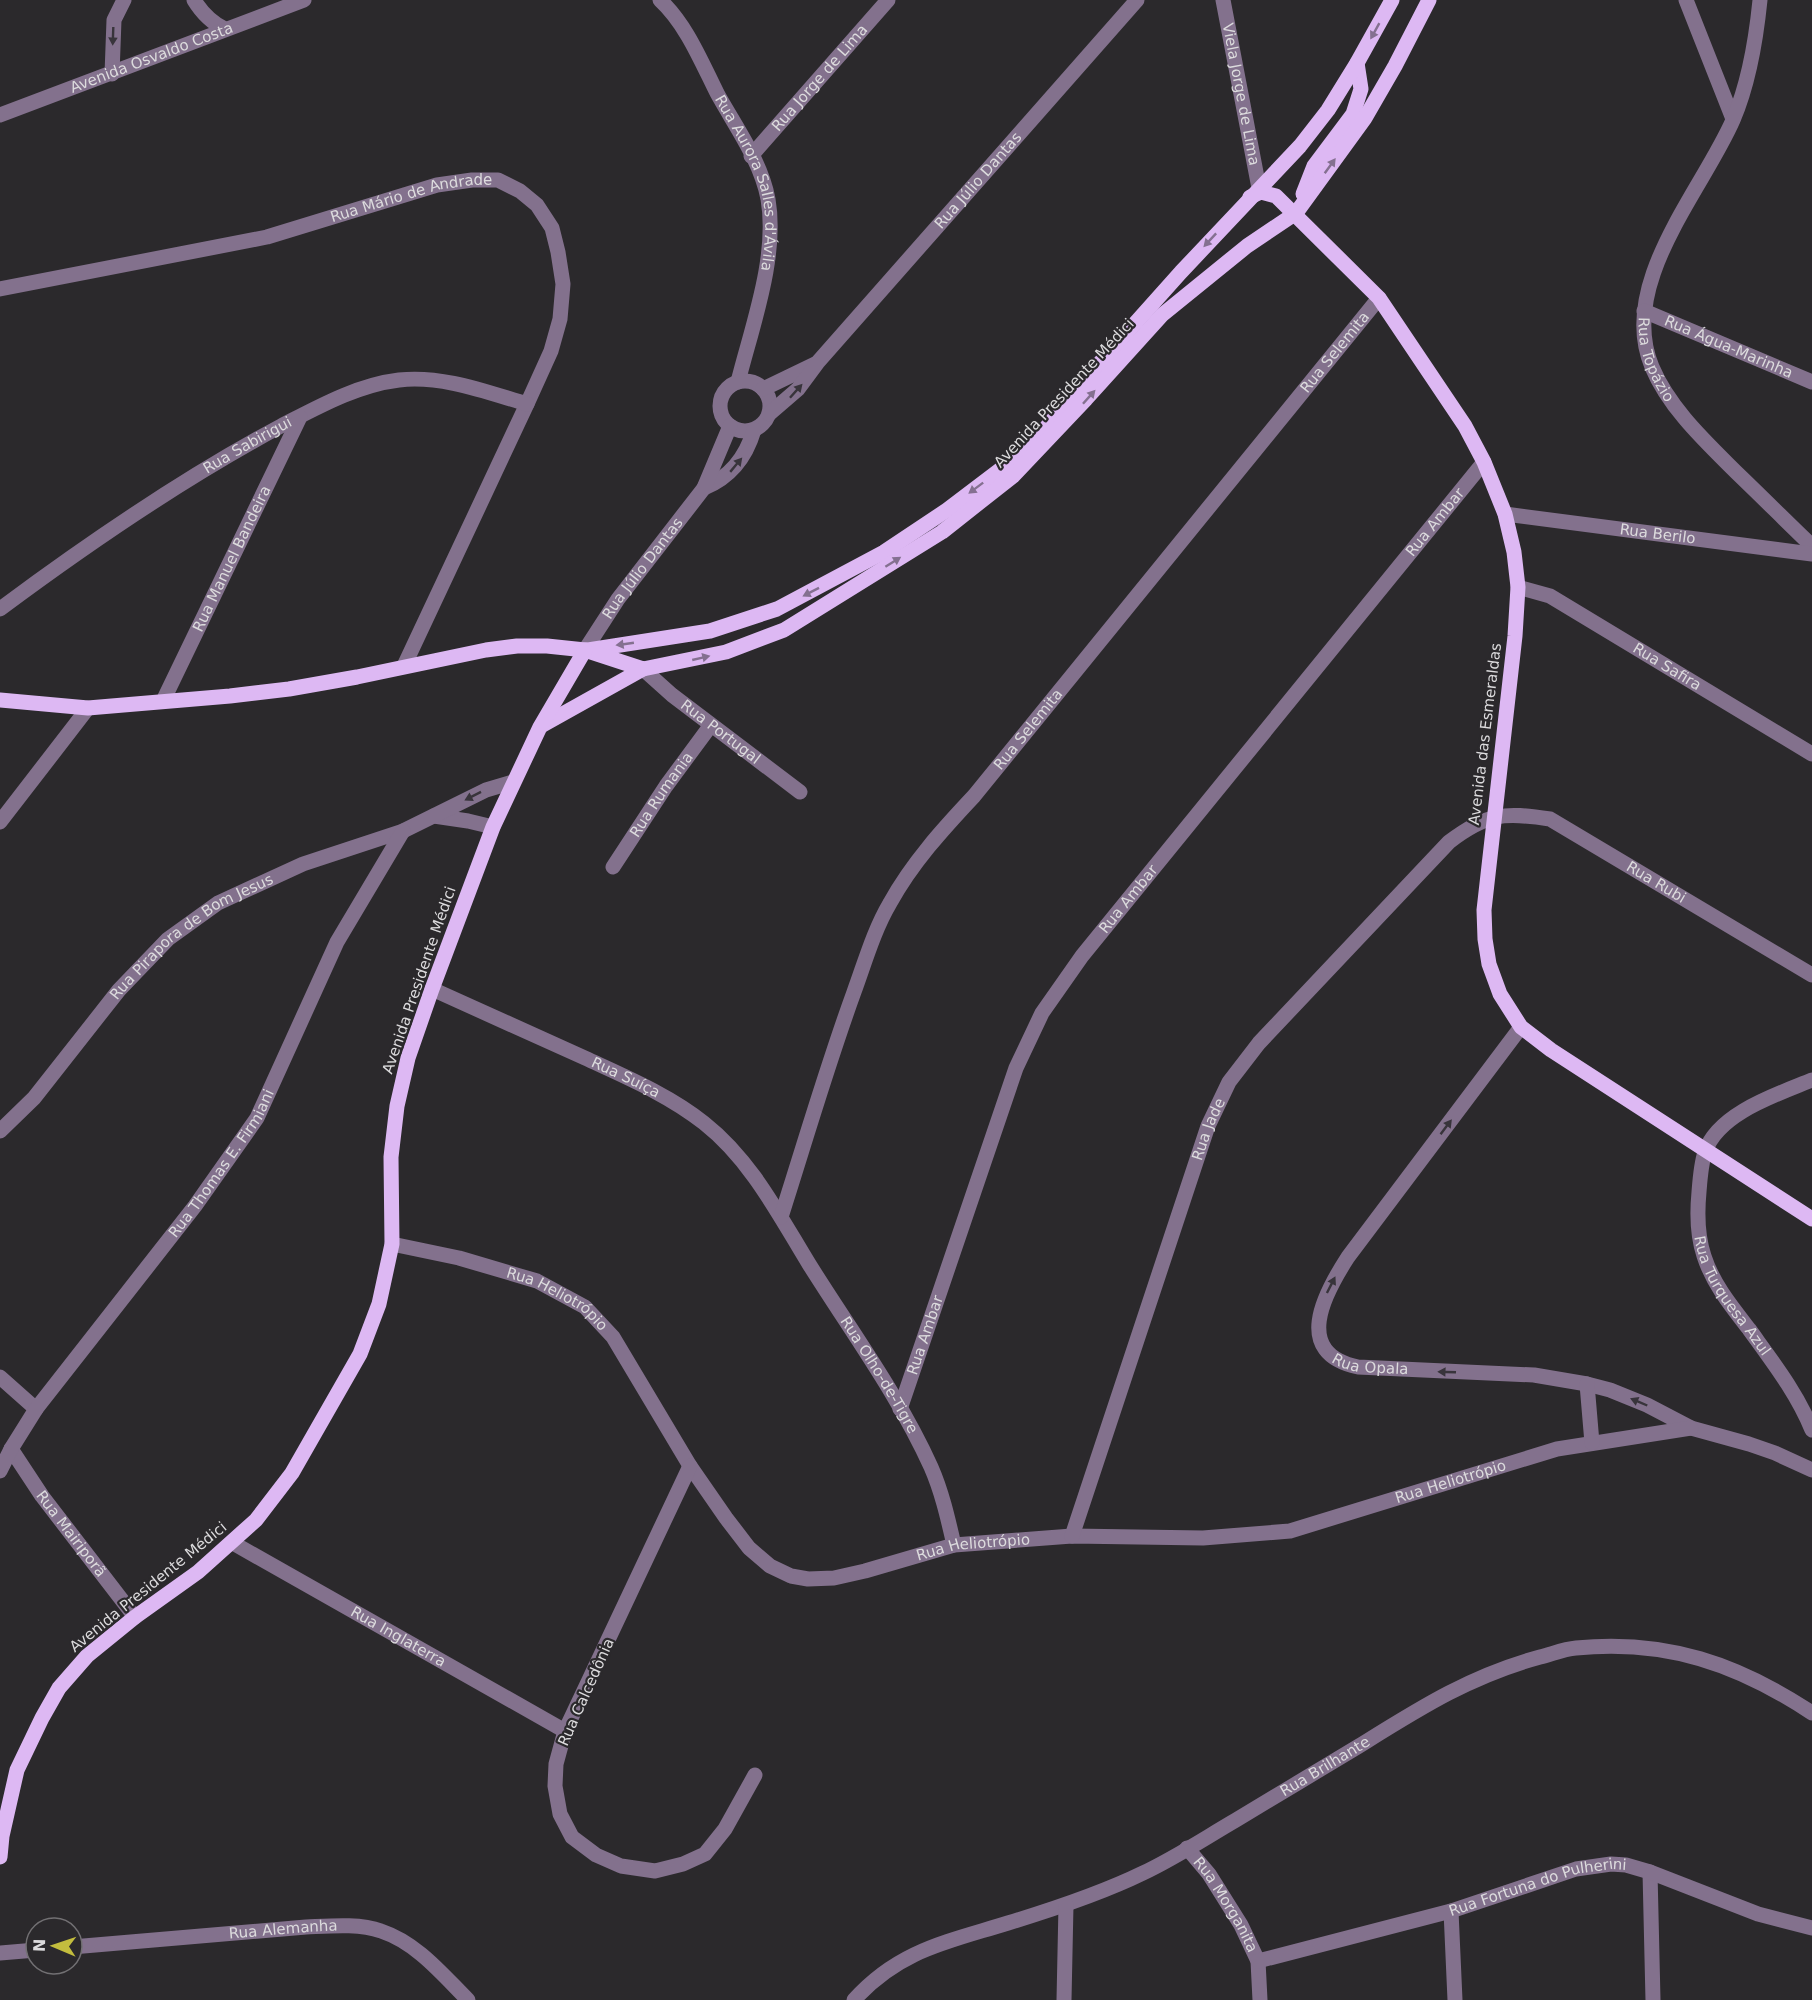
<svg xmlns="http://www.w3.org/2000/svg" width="1812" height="2000" viewBox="0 0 1812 2000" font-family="'DejaVu Sans',sans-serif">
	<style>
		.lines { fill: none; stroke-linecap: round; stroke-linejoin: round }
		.minor { stroke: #83718d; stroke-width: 15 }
		.major { stroke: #ddb8f3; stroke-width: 15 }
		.oneway { fill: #847090 }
		.oneway2 { fill: #38343b }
		.labels { text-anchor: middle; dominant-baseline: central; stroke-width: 4.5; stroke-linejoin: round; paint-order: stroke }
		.street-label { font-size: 15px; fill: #dcdbdd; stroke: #2b292c }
	</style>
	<rect width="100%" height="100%" fill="#2b292c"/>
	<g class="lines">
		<g class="minor">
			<path d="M194,0C202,13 212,23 225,29"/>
			<path id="s1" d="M660,0C686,24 701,61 717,93C735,126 761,161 768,199C778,257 752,326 738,382"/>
			<path id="s2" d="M1223,0L1259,188"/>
			<path d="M1686,0L1733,119"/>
			<path id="s3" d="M1760,0C1756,40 1749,83 1733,120C1702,191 1617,284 1652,367C1669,408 1706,442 1737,473C1762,497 1787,522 1812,546"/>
			<path d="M112,74L114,20L124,0"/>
			<path id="s4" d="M0,115L304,0"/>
			<path id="s5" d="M751,156L888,0"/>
			<path id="s6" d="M0,289L267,237L437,185L472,180H498L520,191L537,205L552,228L558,252L563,284L560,319L551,351L527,404L404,666"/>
			<path id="s7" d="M1644,311L1812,382"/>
			<circle cx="745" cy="406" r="25"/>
			<path d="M763,389L815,364"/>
			<path id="s8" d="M769,414L798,389L818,362L1137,0"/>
			<path d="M704,488C731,477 746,457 754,430"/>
			<path id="s9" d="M1505,514L1812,554"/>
			<path id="s10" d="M1518,587L1550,596L1812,754"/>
			<path id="s11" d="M0,609C90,542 182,479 281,426C318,407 357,385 399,380C442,375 486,392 527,404"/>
			<path id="s12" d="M585,650L618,599L704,488L730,426"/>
			<path id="s13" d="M643,669L672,695L800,792"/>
			<path id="s14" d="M163,701L300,417"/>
			<path d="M434,816L468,821L493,827"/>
			<path d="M0,822L88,708"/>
			<path id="s15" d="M613,867L666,786L711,725"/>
			<path id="s16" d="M432,989C483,1012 534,1035 585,1058C626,1077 669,1095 704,1123C751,1160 779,1215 809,1264C851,1331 899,1396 931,1467C942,1492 948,1519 954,1545"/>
			<path id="s17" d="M1521,1027L1348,1257C1324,1294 1292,1353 1358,1367L1534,1375L1587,1384L1610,1390L1647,1405L1691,1428L1749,1444L1775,1453L1812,1470"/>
			<path id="s18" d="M1812,1080C1778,1094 1718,1113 1705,1152C1701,1164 1700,1179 1699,1192C1697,1213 1697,1235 1704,1256C1713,1284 1731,1306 1749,1329C1772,1361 1797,1393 1812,1430"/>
			<path id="s19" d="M0,1131L34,1098L119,990L168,939L218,903L303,864L403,831L486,790L513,782"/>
			<path id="s20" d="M781,1217C805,1142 827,1066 854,992C865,962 874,930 890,903C912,863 943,829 974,796L1379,298"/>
			<path id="s21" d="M392,1244L459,1258L537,1281L585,1307L613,1337L690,1466L726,1518L749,1548L770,1566L791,1576L808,1579L834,1578L865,1571L954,1545L1072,1536L1203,1538L1290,1531L1557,1449L1691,1428"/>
			<path d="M0,1377L36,1409"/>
			<path d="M1587,1384L1592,1443"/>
			<path id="s22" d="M900,1409L1016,1068L1042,1013L1082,956L1484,462"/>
			<path id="s23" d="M11,1449L42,1496L135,1617"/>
			<path d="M690,1466L565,1731L556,1764L555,1786L560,1814L572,1837L596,1855L621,1866L655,1871L683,1864L705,1854L725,1829L755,1775"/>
			<path id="s24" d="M0,1471L11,1449L36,1409L195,1206L257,1118L337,942L403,831"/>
			<path id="s25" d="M1072,1536L1208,1126L1229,1082L1259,1043L1449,842C1487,813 1504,812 1550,819L1812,975"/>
			<path id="s26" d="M233,1543L565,1731"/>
			<path id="s27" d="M1187,1848L1209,1874L1241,1925L1258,1961L1260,2000"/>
			<path d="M1650,1872L1653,2000"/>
			<path d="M1451,1911L1455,2000"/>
			<path id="s28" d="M72,1947L306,1927C329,1926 359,1923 381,1931C417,1943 442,1974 468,2000"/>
			<path d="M0,1953L36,1950"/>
			<path id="s29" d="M1258,1961L1451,1911L1576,1869L1611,1864L1626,1865L1650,1872L1758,1914L1812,1928"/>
			<path id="s30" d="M854,2000C899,1950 947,1942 1008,1923C1054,1909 1100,1894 1143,1873C1175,1858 1205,1838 1236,1820C1277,1795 1318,1771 1359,1746C1420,1708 1470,1676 1540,1657C1552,1654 1564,1649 1576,1648C1666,1639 1738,1664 1812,1713"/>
			<path d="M1064,2000L1066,1905"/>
		</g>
		<g class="major">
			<path d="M1303,194L1314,166L1353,114L1361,89L1357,63"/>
			<path d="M1250,197L1261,192L1276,196L1379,298L1465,426L1484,462L1505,514L1514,552L1518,587L1515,636L1484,910L1485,939L1489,964L1500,994L1521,1027L1551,1050L1812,1219"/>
			<path d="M588,650L710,631L777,609L884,552L947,510L1005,466L1045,429L1089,375L1181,272L1300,146L1328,110L1357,63L1392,0"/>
			<path d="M0,700L88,708L230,696L289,689L357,677L486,650L517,646H547L585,650L643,669L726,652L784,630L942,532L1013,476L1086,399L1162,315L1247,246L1296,213L1365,118L1395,66L1429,0"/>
			<path d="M541,726L643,669"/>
			<path d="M0,1857L2,1836L17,1770L42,1718L59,1688L87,1656L135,1617L198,1572L256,1520L292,1473L360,1354L379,1304L392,1244L391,1157L397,1106L408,1058L432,989L493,827L540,727L585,650"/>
		</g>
	</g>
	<defs><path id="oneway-solid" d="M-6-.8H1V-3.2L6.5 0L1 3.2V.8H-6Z" transform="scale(1.5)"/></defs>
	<g class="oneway">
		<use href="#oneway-solid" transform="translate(1375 31) rotate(119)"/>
		<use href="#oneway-solid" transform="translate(1330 166) rotate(-54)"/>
		<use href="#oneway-solid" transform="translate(1210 240) rotate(133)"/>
		<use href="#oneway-solid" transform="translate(1089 397) rotate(-48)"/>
		<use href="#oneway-solid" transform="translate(976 488) rotate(143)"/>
		<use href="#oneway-solid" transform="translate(893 562) rotate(-32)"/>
		<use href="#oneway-solid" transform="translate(811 592) rotate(153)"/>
		<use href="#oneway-solid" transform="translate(625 644) rotate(172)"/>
		<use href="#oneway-solid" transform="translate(701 658) rotate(-13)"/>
	</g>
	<g class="oneway2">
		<use href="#oneway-solid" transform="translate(113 36) rotate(92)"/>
		<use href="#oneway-solid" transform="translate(796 391) rotate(-48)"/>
		<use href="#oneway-solid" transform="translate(736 465) rotate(-50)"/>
		<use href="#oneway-solid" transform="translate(473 796) rotate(153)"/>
		<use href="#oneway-solid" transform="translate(1446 1127) rotate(-53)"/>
		<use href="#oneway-solid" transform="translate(1331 1285) rotate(-63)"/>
		<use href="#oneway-solid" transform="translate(1447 1372) rotate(-178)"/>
		<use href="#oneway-solid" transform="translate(1639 1402) rotate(-157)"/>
	</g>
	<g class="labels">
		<g class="street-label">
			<text stroke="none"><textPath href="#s4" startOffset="162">Avenida Osvaldo Costa</textPath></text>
			<text stroke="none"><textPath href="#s5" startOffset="104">Rua Jorge de Lima</textPath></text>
			<text stroke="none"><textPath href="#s2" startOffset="96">Viela Jorge de Lima</textPath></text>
			<text stroke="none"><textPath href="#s8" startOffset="314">Rua Júlio Dantas</textPath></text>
			<text stroke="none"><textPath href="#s1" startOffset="207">Rua Aurora Salles d'Ávila</textPath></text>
			<text stroke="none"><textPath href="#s6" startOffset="422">Rua Mário de Andrade</textPath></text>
			<text stroke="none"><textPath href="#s7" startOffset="92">Rua Água-Marinha</textPath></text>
			<text stroke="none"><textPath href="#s20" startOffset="1041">Rua Selemita</textPath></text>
			<text stroke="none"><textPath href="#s3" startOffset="386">Rua Topázio</textPath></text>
			<text transform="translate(1064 393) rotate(-47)">Avenida Presidente Médici</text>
			<text stroke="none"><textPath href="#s11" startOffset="297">Rua Sabirigui</textPath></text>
			<text stroke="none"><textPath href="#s22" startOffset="1050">Rua Ambar</textPath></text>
			<text stroke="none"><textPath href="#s9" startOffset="154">Rua Berilo</textPath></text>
			<text stroke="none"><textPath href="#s14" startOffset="158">Rua Manuel Bandeira</textPath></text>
			<text stroke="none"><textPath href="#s12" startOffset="100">Rua Júlio Dantas</textPath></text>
			<text stroke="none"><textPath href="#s10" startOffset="170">Rua Safira</textPath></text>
			<text stroke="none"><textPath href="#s20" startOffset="555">Rua Selemita</textPath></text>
			<text stroke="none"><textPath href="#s13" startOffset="100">Rua Portugal</textPath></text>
			<text transform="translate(1485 734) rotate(-83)">Avenida das Esmeraldas</text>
			<text stroke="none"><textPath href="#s15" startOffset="87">Rua Rumania</textPath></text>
			<text stroke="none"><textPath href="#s25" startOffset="1038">Rua Rubi</textPath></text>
			<text stroke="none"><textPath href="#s22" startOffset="564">Rua Ambar</textPath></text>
			<text stroke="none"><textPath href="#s19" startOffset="276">Rua Pirapora de Bom Jesus</textPath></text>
			<text transform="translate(419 980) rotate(-71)">Avenida Presidente Médici</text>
			<text stroke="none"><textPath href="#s16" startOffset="213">Rua Suíça</textPath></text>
			<text stroke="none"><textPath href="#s25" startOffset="429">Rua Jade</textPath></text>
			<text stroke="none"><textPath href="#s24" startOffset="380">Rua Thomas E. Firmiani</textPath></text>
			<text stroke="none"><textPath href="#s18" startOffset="286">Rua Turquesa Azul</textPath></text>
			<text stroke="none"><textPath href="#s21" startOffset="176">Rua Heliotrópio</textPath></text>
			<text stroke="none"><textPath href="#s22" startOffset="78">Rua Ambar</textPath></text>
			<text stroke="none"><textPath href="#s17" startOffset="438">Rua Opala</textPath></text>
			<text stroke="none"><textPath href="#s16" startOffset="612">Rua Olho-de-Tigre</textPath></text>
			<text stroke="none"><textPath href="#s21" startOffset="1220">Rua Heliotrópio</textPath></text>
			<text stroke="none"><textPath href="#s23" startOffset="104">Rua Mairiporã</textPath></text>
			<text stroke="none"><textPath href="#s21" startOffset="734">Rua Heliotrópio</textPath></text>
			<text transform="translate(148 1587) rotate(-39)">Avenida Presidente Médici</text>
			<text stroke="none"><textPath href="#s26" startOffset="190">Rua Inglaterra</textPath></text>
			<text transform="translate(586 1692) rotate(-66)">Rua Calcedônia</text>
			<text stroke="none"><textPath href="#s30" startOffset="530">Rua Brilhante</textPath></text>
			<text stroke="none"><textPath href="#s29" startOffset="290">Rua Fortuna do Pulherini</textPath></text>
			<text stroke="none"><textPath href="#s27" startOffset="69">Rua Morganita</textPath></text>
			<text stroke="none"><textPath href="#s28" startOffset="212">Rua Alemanha</textPath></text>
		</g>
	</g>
	<g transform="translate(54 1946) rotate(272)"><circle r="28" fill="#2b292c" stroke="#727073" stroke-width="1.5"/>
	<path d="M0-4.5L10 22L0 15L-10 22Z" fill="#c3bd3e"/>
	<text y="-9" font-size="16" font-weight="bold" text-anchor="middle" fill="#dcdbdd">N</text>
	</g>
</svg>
